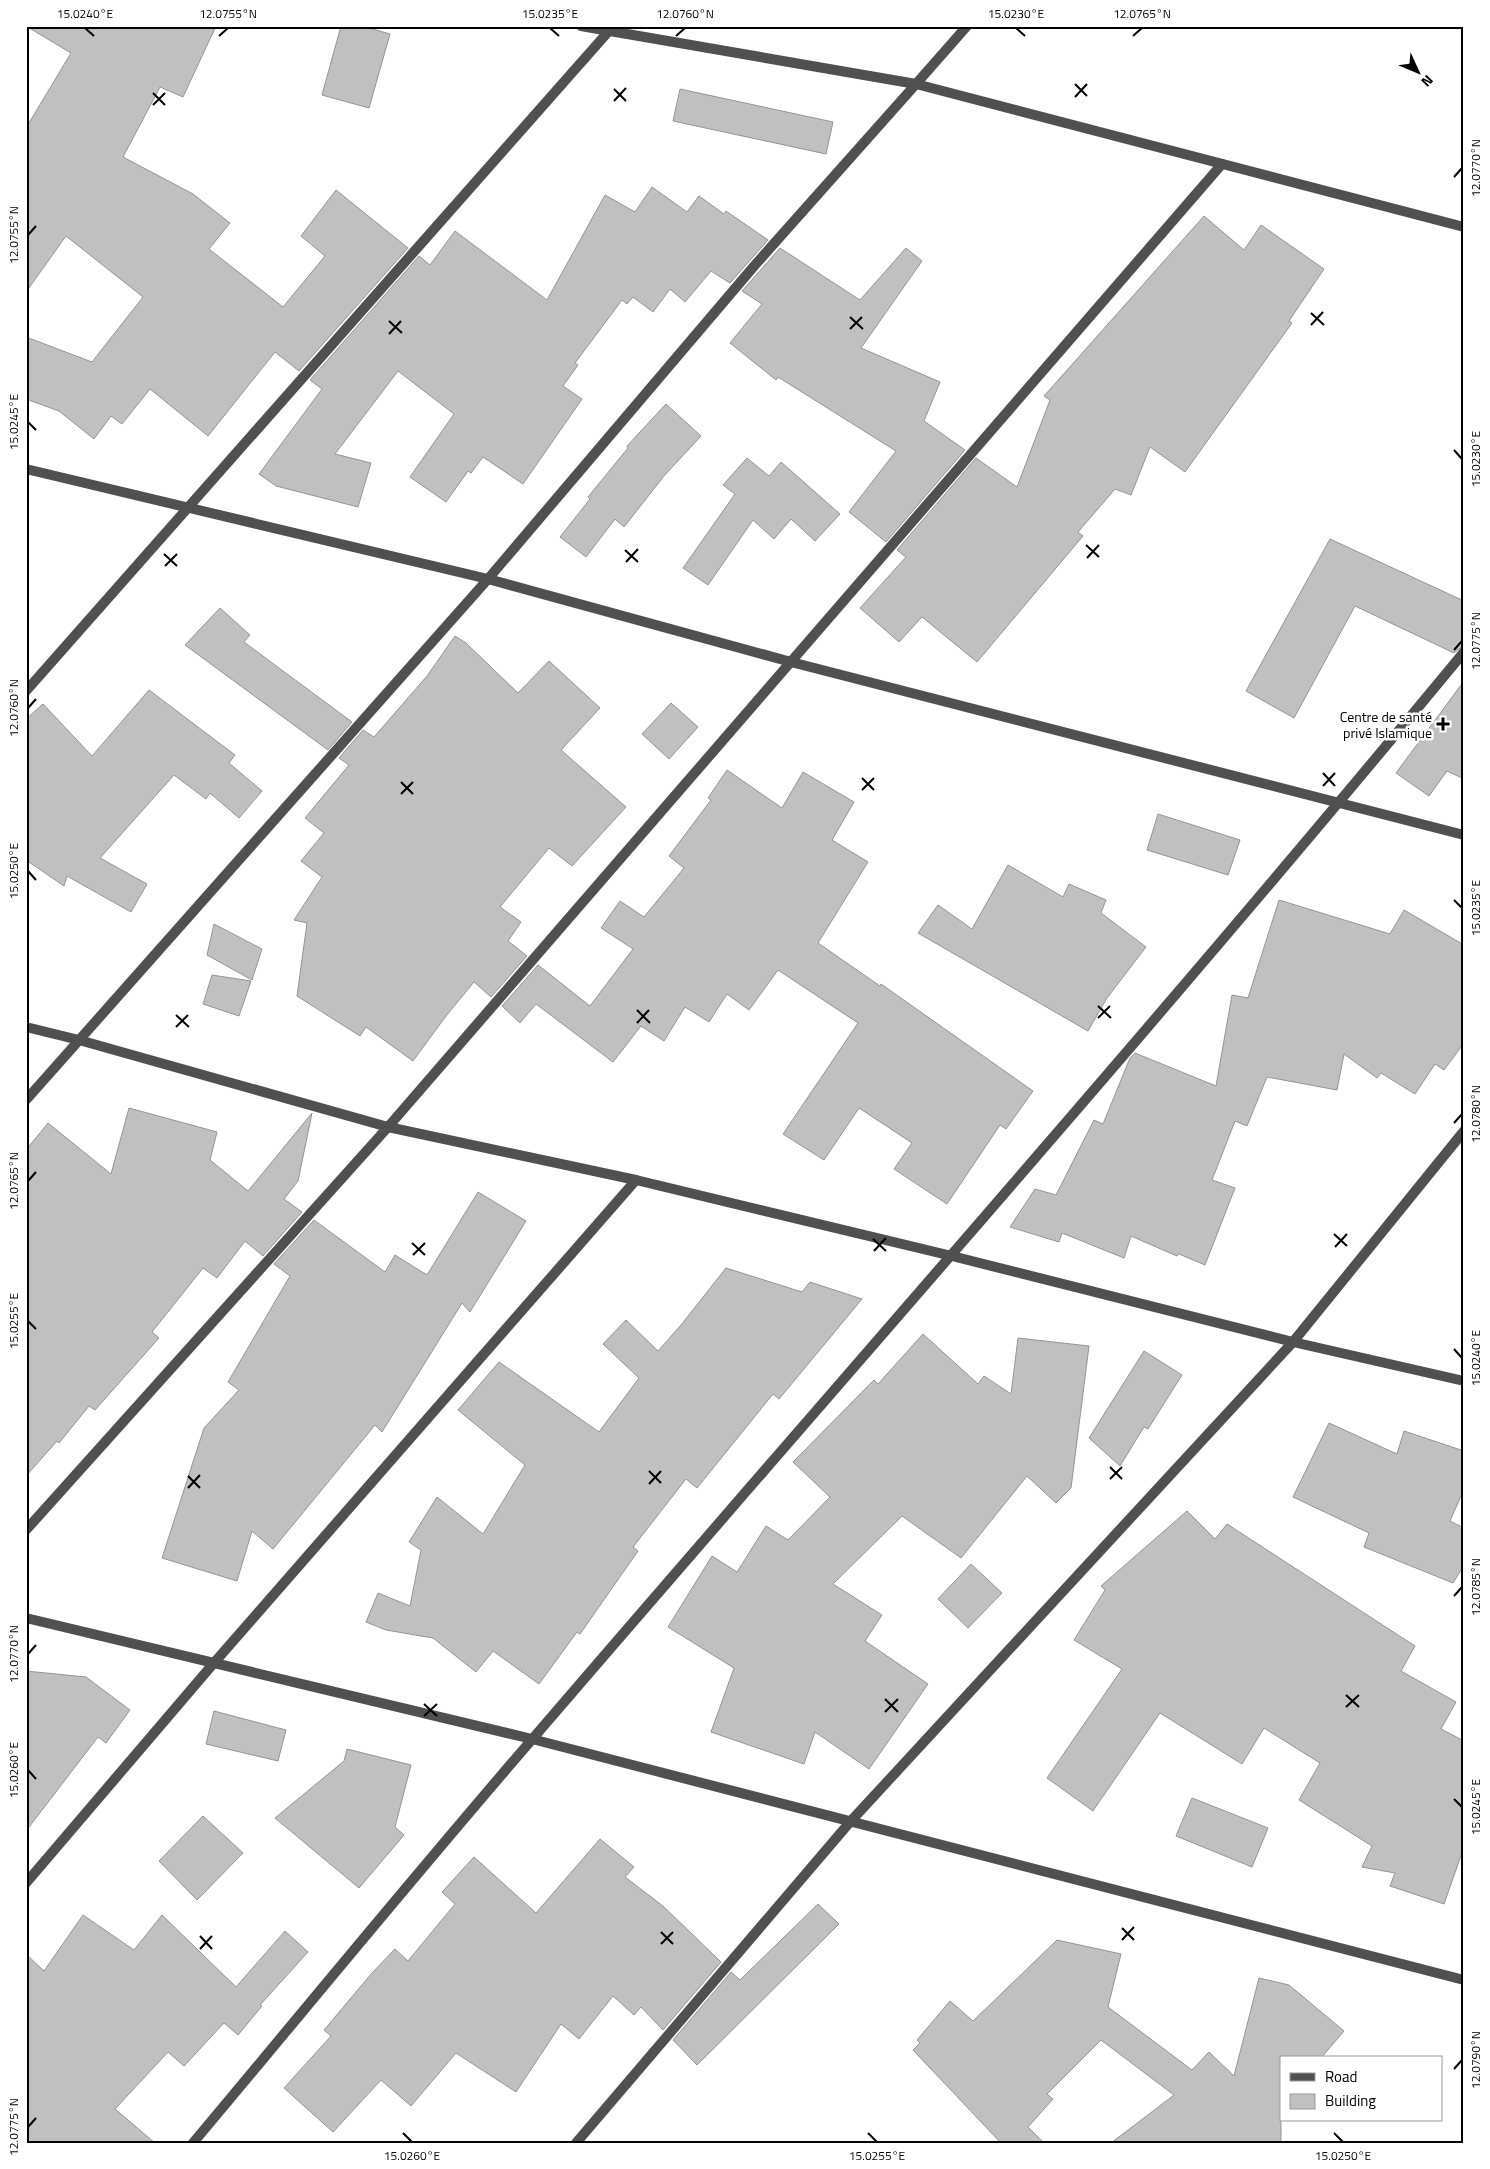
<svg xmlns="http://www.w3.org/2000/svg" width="1490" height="2169" viewBox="0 0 1490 2169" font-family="'Titillium Web',sans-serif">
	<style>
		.building { fill: #c0c0c0; stroke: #949494 }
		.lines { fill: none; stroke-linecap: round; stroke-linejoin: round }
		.street { stroke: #505050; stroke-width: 10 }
		.ticks { fill: none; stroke: #000; stroke-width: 2 }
		.poi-dot { fill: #000; stroke: #fff; stroke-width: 2 }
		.labels { text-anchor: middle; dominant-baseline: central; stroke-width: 5; stroke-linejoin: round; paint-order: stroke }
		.poi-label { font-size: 14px; fill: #000; stroke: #fff; text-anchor: end }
		.neatline { fill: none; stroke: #000; stroke-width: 2 }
		.ticks-label { font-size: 12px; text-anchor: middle; fill: #000 }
	</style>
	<rect width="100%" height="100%" fill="#fff"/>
	<g class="building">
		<path d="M26,26H216L183,97L160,87L123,157L193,194L230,223L209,249L283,307L325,256L301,236L336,190L408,248L299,371L275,352L208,436L150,389L122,424L111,416L94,439L59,411L26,399V337L92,362L143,297L66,236L26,292V128L71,53Z"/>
		<path d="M341,26H362L390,34L369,108L322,95Z"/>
		<path d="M680,89L833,122L826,154L673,121Z"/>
		<path d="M652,187L687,212L699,196L724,214L726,211L768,240L730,283L711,271L685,302L670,289L653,312L633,297L627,304L622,300L575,363L578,365L563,386L582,399L523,484L483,457L471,473L468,471L446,502L410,477L454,414L398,371L335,454L371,463L358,507L276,486L259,474L322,389L310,380L419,256L430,265L455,231L547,300L605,195L635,212Z"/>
		<path d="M1204,216L1244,250L1261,225L1324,269L1289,321L1292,323L1185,472L1150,447L1131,495L1115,489L1078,532L1083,536L977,662L922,617L899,642L860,608L906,557L897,550L976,458L1017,487L1050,400L1044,396Z"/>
		<path d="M780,248L860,300L906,248L922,261L861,348L940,382L924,421L965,450L886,542L849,512L896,451L778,377L776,380L730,343L762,304L742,291Z"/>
		<path d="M666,404L701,436L664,476L624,527L615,519L586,557L560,537L590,499L588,497L628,448L627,446Z"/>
		<path d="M747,458L769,476L781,462L840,514L815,541L791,519L774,539L753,520L708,585L683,568L735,494L723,485Z"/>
		<path d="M1330,539L1464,601V645L1454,653L1355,606L1294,718L1246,691Z"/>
		<path d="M220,608L250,635L244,642L352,722L328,750L185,645Z"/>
		<path d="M455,636L466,643L518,693L549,661L600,708L561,750L626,807L572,866L549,848L500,907L521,922L508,941L527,956L491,997L474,982L446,1016L413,1061L366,1027L360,1036L297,996L307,923L294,920L322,877L301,861L324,833L305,818L349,765L339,758L363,730L374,737L427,676Z"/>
		<path d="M1464,681V779L1447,771L1429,796L1396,773Z"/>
		<path d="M149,690L235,755L229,763L262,791L239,818L210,793L206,799L174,775L100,858L147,884L131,912L67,876L64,886L26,860V719L43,704L92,756Z"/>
		<path d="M671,703L698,727L669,759L642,734Z"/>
		<path d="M727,770L782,808L803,772L854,802L832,840L868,862L818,943L880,986L881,984L1033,1091L1006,1129L1000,1125L947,1204L894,1169L912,1143L859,1108L824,1160L783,1134L858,1023L778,970L749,1010L727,994L709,1022L685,1007L664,1041L641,1026L613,1062L536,1004L520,1023L502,1006L538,965L590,1006L633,949L601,928L620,901L644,917L684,868L669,856L711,800L708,798Z"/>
		<path d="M1158,814L1240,840L1228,875L1147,850Z"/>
		<path d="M1008,865L1063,897L1069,884L1106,900L1101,913L1146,947L1107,998L1088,1031L918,933L938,905L972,929Z"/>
		<path d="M1279,900L1390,934L1404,910L1464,945V1043L1444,1070L1435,1064L1415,1094L1381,1073L1377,1078L1344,1054L1337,1090L1267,1077L1247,1126L1235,1121L1212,1180L1235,1188L1205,1265L1179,1254L1177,1256L1131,1236L1124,1258L1062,1233L1059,1242L1010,1227L1035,1189L1056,1195L1094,1120L1103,1124L1130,1058L1135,1053L1216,1086L1232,995L1248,998Z"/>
		<path d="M214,924L262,949L252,980L207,955Z"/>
		<path d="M212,975L251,981L239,1016L203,1004Z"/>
		<path d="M129,1108L217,1132L210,1160L248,1191L312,1113L298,1181L284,1199L302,1212L263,1256L245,1241L217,1278L203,1268L152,1332L159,1338L95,1410L89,1406L59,1443L57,1441L26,1476V1150L48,1123L111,1174Z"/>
		<path d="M478,1192L526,1221L470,1312L462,1303L382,1432L375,1425L273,1549L252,1531L237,1581L162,1558L204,1428L239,1390L228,1382L290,1276L274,1264L314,1220L385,1272L395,1255L427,1275Z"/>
		<path d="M726,1268L802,1292L810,1282L862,1299L779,1399L773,1394L697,1488L686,1479L633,1547L638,1551L580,1634L577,1632L539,1684L493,1651L476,1672L433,1638L386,1630L366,1622L378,1593L410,1606L421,1550L409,1542L437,1497L483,1534L525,1465L458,1410L499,1362L599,1432L639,1378L603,1344L626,1320L658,1351L681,1325Z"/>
		<path d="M923,1334L978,1384L984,1376L1011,1394L1018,1338L1089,1346L1071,1488L1056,1503L1027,1476L961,1558L902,1516L833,1584L882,1615L865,1641L928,1684L869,1769L815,1732L804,1764L711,1732L734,1668L668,1627L712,1556L737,1572L766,1526L788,1540L830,1497L793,1462L874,1380L878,1384Z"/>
		<path d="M1144,1351L1182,1375L1148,1429L1144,1427L1120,1466L1089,1438Z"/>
		<path d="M1329,1423L1397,1454L1404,1431L1464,1451V1489L1450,1521L1464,1528V1565L1453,1583L1364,1547L1369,1533L1293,1497Z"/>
		<path d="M1187,1511L1215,1539L1227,1524L1415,1646L1401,1671L1456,1702L1441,1729L1464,1741V1847L1444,1904L1390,1886L1395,1873L1362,1867L1372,1846L1299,1800L1320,1763L1264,1728L1242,1764L1160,1713L1093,1811L1047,1778L1122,1669L1074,1640L1105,1590L1101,1586Z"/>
		<path d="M971,1564L1002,1593L968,1628L938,1599Z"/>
		<path d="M26,1671L86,1677L130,1710L106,1743L98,1737L26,1831Z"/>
		<path d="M214,1711L286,1730L278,1761L206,1744Z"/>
		<path d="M347,1749L411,1765L395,1827L404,1835L359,1888L275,1818L344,1761Z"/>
		<path d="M1192,1798L1268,1828L1252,1867L1176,1836Z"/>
		<path d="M203,1816L243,1853L197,1900L159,1861Z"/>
		<path d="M600,1839L634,1867L625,1877L663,1906L721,1962L663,2030L641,2007L634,2015L613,1996L579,2039L561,2024L516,2092L456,2053L411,2106L381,2080L333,2132L284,2088L331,2036L324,2030L372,1973L395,1949L408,1961L455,1904L442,1892L474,1857L536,1913Z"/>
		<path d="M818,1904L839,1924L697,2065L673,2040L731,1972L740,1980Z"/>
		<path d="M83,1915L134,1950L162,1915L236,1987L285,1931L308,1952L260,2005L262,2006L238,2035L224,2023L184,2066L168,2052L115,2109L155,2143H26V1954L44,1971Z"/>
		<path d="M1057,1940L1121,1954L1108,2007L1192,2070L1209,2052L1234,2076L1259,1978L1289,1985L1344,2031L1321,2058H1281V2143H1111L1174,2095L1101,2040L1047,2094L1053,2099L1028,2127L1044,2143H1001L913,2050L920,2043L917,2040L950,2001L973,2021Z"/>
	</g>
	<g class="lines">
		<g class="street">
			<path d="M581,26L916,84L967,26"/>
			<path d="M26,469L488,579L791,662L1464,835"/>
			<path d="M26,691L608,32"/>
			<path d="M26,1027L79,1040L388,1127L636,1180L952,1256L1293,1342L1464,1381"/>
			<path d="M26,1100L488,579L755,265L916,84L1464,227"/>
			<path d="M26,1530L388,1127L1222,164"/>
			<path d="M26,1618L532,1739L1464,1980"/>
			<path d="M26,1883L213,1664L636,1180"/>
			<path d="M193,2143C307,2007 419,1870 535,1736C845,1375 1161,1019 1464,652"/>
			<path d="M576,2143L850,1822L1293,1342L1464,1131"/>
		</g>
	</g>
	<path class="ticks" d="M85,28L94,36M550,28L559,36M1016,28L1025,36M219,36L228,28M676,36L685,28M1133,36L1142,28M1075,84L1087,96M614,89L626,101M153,93L165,105M1075,97L1087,84M614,101L626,88M153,105L165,93M1454,177L1462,168M28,235L36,226M1311,313L1324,325M850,317L863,329M389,321L402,333M1311,325L1323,312M850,329L862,317M389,334L401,321M28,422L36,430M1454,450L1462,459M1086,545L1099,557M625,550L638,562M164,554L177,566M1087,558L1099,545M626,562L638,549M165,566L177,554M1454,650L1462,641M28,708L36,699M1323,773L1335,786M862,778L874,790M401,782L413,794M1323,786L1335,773M862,790L874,778M401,794L413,782M28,871L36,880M1454,900L1462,908M1098,1006L1111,1018M637,1010L650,1023M176,1015L189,1027M1098,1018L1110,1006M637,1023L649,1010M176,1027L188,1015M1454,1123L1462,1114M28,1181L36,1172M1334,1234L1347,1246M873,1239L886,1251M412,1243L425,1255M1335,1247L1347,1234M874,1251L886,1238M413,1255L425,1243M28,1321L36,1329M1454,1349L1462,1358M1110,1467L1122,1479M649,1471L661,1483M188,1476L200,1488M1110,1479L1122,1467M649,1484L661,1471M188,1488L200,1475M1454,1596L1462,1587M28,1654L36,1645M1346,1695L1359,1707M885,1699L898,1712M424,1704L437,1716M1346,1707L1359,1695M885,1712L898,1699M424,1716L437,1704M28,1770L36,1779M1454,1799L1462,1807M1122,1928L1134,1940M661,1932L673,1944M200,1936L212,1949M1122,1940L1134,1927M661,1944L673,1932M200,1949L212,1936M1454,2069L1462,2060M28,2127L36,2118M403,2133L412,2142M868,2133L877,2142M1334,2133L1343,2142"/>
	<path class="poi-dot" d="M1440.5 716.5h5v5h5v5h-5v5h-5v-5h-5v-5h5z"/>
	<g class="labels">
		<g class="poi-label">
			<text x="1432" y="716">Centre de santé<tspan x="1432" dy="16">privé Islamique</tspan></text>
		</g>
	</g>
	<rect width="1490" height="2169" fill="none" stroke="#ffffff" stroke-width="55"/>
	<rect x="1280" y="2056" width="162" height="65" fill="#ffffff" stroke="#999999"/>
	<rect x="1290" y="2073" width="25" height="8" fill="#505050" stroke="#999999"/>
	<text x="1325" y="2082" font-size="15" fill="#000000">Road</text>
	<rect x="1290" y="2094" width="25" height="15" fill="#c0c0c0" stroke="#999999"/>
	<text x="1325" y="2106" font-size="15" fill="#000000">Building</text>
	<g transform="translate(1418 72) rotate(134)" stroke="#ffffff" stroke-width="4" paint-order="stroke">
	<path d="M0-4L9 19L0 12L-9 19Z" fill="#000000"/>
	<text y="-8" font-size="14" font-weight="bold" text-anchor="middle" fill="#000000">N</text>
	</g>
	<rect x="28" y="28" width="1434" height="2114" class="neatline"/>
	<g class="ticks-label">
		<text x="85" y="18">15.0240°E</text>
		<text x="228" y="18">12.0755°N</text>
		<text x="550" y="18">15.0235°E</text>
		<text x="685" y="18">12.0760°N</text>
		<text x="1016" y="18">15.0230°E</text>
		<text x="1142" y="18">12.0765°N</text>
		<text transform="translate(1476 168) rotate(-90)" y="4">12.0770°N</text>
		<text transform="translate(14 235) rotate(-90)" y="4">12.0755°N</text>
		<text transform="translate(14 422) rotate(-90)" y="4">15.0245°E</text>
		<text transform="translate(1476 459) rotate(-90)" y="4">15.0230°E</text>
		<text transform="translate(1476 641) rotate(-90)" y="4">12.0775°N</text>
		<text transform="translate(14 708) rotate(-90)" y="4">12.0760°N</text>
		<text transform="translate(14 871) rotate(-90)" y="4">15.0250°E</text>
		<text transform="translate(1476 908) rotate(-90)" y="4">15.0235°E</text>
		<text transform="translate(1476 1114) rotate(-90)" y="4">12.0780°N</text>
		<text transform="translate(14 1181) rotate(-90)" y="4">12.0765°N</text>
		<text transform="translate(14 1321) rotate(-90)" y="4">15.0255°E</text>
		<text transform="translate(1476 1358) rotate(-90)" y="4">15.0240°E</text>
		<text transform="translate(1476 1587) rotate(-90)" y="4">12.0785°N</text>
		<text transform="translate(14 1654) rotate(-90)" y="4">12.0770°N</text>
		<text transform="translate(14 1770) rotate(-90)" y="4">15.0260°E</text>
		<text transform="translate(1476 1807) rotate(-90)" y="4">15.0245°E</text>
		<text transform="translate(1476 2060) rotate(-90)" y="4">12.0790°N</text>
		<text transform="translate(14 2127) rotate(-90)" y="4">12.0775°N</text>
		<text x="412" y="2160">15.0260°E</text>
		<text x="877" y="2160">15.0255°E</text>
		<text x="1343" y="2160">15.0250°E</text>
	</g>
</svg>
